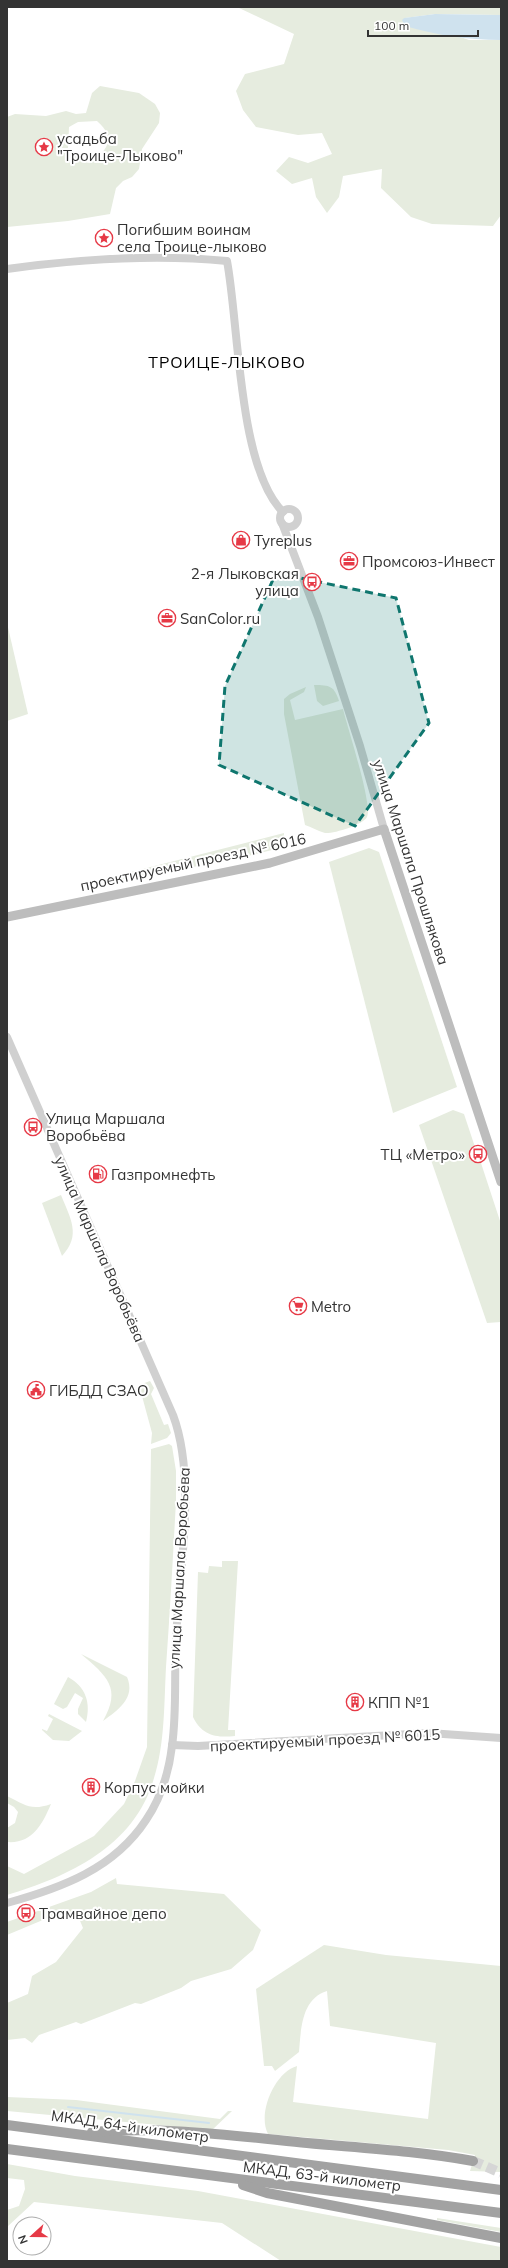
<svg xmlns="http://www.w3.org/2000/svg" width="508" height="2268" viewBox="0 0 508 2268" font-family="Mulish,sans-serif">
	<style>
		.green { fill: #e6ecdf; fill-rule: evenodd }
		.water { fill: #cfe2ee }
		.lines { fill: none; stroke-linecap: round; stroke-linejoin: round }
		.stream { stroke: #cfe2ee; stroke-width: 2 }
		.trunk-tunnel { stroke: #d6d6d6; stroke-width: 10; stroke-dasharray: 10 5; stroke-linecap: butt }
		.tertiary { stroke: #d0d0d0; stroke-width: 8 }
		.secondary { stroke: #bdbdbd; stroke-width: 9 }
		.trunk { stroke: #a2a2a2; stroke-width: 10 }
		.marked { fill: #0f766e; fill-opacity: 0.2; stroke: #0f766e; stroke-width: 3; stroke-dasharray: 8 5; stroke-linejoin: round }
		.labels { text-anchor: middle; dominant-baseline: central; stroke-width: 4; stroke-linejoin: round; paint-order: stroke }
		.poi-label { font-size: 15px; fill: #333; stroke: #fff; text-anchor: start }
		.street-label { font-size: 15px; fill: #333; stroke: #fff }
		.neighbourhood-label { font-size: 16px; letter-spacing: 1px; fill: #000; stroke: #fff }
	</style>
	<rect width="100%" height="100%" fill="#fff"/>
	<g class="green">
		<path d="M237,7H501V15L435,14L405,18L469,40H501V215L493,226L432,224L411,217L381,188L382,169L343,176L339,197L327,213L316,197L312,178L292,184L276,171L289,157L308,163L332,154L322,133L298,135L256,127L243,110L236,91L245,74L284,64L294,34Z"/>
		<path d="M100,86L139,93L155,104L160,113L159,123L142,149L139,169L132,177L123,181L116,188L110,214L68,221L7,227V117L15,114L46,116L66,111L76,114L86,113L92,93ZM97,121C117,138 107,153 88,163L68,148L69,127L78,122Z"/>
		<path d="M7,623L28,714L7,721Z"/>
		<path d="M314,685C330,685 334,686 339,701L323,706L317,701Z"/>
		<path d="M306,687L304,692L290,700L295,720L343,709C347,726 373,805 367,817C363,825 333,834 325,833C318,831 311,827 305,825L284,714V699L290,694Z"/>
		<path d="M284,833V839L277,841L272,850L232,860L120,880L119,875Z"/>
		<path d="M369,848L379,852L457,1087L393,1113L329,862Z"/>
		<path d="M453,1110L464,1114L475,1147L471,1148L475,1161L480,1160L501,1224V1322L487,1323L419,1125Z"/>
		<path d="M61,1195C70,1218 82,1235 62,1256L42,1203Z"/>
		<path d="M150,1381L154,1388L151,1394L164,1425L168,1424L171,1433L167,1438L151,1444L152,1433L139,1385Z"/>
		<path d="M169,1444L172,1446L176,1471V1501C173,1556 170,1612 166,1667C164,1704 165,1743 154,1778C135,1846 68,1877 7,1895V1866L24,1874L94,1836L124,1804L135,1781L147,1747L151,1449Z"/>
		<path d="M222,1561H238L228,1730H235V1736C217,1738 202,1736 193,1717L198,1572L208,1573L209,1566L222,1567Z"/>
		<path d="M81,1654L127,1677C136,1698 118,1710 103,1721C122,1688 107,1676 81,1654Z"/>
		<path d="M68,1677C86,1687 91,1703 86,1722L78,1714V1709L83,1698L75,1693L67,1707L63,1709L54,1704Z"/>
		<path d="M49,1714L82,1731L69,1741L53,1740L42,1730V1729L47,1731L53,1719L48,1716Z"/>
		<path d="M7,1796C25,1805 31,1811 51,1804C42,1825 32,1844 7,1842V1828L15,1823L18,1812L14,1807L7,1803Z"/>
		<path d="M116,1878L117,1884L224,1894L261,1930L253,1950L231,1969L191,1981L181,1988L141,2004L135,2003L81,2024L76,2022L39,2035L32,2043L25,2038L7,2040V2003L28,1994L32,1976L56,1962L83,1928L76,1911L50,1917L7,1935V1922L91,1892Z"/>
		<path d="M324,1945L386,1955L501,1966V2172L470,2171L475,2155L448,2150L268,2134C257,2113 275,2072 297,2066L293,2102L428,2119L436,2043L330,2026L327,1991C301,1999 301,2030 299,2052L275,2071L272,2066H264L256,1989Z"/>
		<path d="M7,2097L76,2100L220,2119L228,2111H232L212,2130L7,2111Z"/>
		<path d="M7,2164L75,2176L198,2191L501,2247V2261H281L222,2223L34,2202L7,2227V2210L19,2206L25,2189L24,2180L7,2178Z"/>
		<path d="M437,2218L501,2228V2232L437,2220Z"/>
	</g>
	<path class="water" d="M435,14L501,15V40C467,40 437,35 405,26L402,20L404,18Z"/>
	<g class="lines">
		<path class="stream" d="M68,2107L209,2123"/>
		<path class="trunk-tunnel" d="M473,2161L501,2173"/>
		<g class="tertiary">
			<path d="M7,269C80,259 153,254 227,261C239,324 238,468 283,512"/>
			<circle cx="289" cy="518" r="9"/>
			<path d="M282,523L318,617L360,746L384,829"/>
			<path d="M7,1037L173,1415C197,1479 179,1572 176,1640C174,1675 177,1711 172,1746C169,1771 161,1798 146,1820C114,1869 61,1888 7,1903"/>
			<path d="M172,1745L198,1746L429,1733L501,1738"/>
		</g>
		<path class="secondary" d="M7,917L270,863L384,829L501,1182"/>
		<g class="trunk">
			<path d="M7,2125L501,2190"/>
			<path d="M92,2132C162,2126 237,2136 307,2143C362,2148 418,2151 473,2161"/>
			<path d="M7,2149L501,2213"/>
			<path d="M243,2185L267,2193L501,2238"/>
		</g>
	</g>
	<path class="marked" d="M276,573L396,598L429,723L355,826L219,765L225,686Z"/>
	<defs>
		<symbol id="sight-ring" viewBox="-11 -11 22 22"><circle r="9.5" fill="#fff" stroke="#e63946" stroke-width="1.5"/><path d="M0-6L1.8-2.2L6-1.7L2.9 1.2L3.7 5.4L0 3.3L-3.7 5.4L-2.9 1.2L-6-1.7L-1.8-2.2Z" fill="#e63946"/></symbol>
		<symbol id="shop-ring" viewBox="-11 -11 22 22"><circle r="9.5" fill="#fff" stroke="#e63946" stroke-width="1.5"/><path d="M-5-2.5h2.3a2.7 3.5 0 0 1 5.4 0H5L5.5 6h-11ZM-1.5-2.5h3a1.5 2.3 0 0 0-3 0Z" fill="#e63946"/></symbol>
		<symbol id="office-ring" viewBox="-11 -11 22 22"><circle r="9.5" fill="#fff" stroke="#e63946" stroke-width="1.5"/><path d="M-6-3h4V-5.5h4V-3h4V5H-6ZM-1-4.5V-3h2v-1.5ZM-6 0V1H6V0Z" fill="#e63946"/></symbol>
		<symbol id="bus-ring" viewBox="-11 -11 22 22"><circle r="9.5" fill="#fff" stroke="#e63946" stroke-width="1.5"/><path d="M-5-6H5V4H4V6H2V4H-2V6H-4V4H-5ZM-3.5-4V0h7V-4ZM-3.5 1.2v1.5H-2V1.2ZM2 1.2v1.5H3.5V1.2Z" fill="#e63946"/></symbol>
		<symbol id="fuel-ring" viewBox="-11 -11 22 22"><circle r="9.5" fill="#fff" stroke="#e63946" stroke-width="1.5"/><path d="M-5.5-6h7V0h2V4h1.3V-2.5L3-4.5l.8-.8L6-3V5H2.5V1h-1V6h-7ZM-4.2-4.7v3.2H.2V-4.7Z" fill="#e63946"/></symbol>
		<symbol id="supermarket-ring" viewBox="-11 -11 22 22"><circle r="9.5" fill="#fff" stroke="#e63946" stroke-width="1.5"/><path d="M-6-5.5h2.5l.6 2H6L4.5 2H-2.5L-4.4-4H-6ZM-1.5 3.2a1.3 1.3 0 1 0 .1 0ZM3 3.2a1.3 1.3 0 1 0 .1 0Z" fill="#e63946"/></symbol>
		<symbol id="civic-ring" viewBox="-11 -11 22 22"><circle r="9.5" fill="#fff" stroke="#e63946" stroke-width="1.5"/><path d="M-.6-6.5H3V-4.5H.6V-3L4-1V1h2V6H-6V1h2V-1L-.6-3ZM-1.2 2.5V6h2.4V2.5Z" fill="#e63946"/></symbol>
		<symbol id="building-ring" viewBox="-11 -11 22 22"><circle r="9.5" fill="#fff" stroke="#e63946" stroke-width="1.5"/><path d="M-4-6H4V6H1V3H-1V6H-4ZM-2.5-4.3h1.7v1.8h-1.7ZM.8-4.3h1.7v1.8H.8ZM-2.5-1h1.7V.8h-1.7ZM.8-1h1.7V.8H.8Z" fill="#e63946"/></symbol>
	</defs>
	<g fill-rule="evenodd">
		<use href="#sight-ring" x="34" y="137" width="20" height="20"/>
		<use href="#sight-ring" x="94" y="228" width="20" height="20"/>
		<use href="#shop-ring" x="231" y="530" width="20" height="20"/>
		<use href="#office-ring" x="339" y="551" width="20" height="20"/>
		<use href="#bus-ring" x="302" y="572" width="20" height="20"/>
		<use href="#office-ring" x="157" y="608" width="20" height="20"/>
		<use href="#bus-ring" x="23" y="1117" width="20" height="20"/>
		<use href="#bus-ring" x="468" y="1144" width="20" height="20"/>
		<use href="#fuel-ring" x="88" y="1164" width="20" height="20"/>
		<use href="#supermarket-ring" x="288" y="1296" width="20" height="20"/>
		<use href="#civic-ring" x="26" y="1380" width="20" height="20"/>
		<use href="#building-ring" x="345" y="1692" width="20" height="20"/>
		<use href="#building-ring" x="81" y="1777" width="20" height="20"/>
		<use href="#bus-ring" x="16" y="1903" width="20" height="20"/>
	</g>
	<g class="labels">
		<g class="poi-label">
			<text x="57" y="138">усадьба<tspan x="57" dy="17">"Троице-Лыково"</tspan></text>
			<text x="117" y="229">Погибшим воинам<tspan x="117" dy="17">села Троице-лыково</tspan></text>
			<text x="254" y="540">Tyreplus</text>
			<text x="362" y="561">Промсоюз-Инвест</text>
			<text x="299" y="573" text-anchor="end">2-я Лыковская<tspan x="299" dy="17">улица</tspan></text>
			<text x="180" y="618">SanColor.ru</text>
			<text x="46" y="1118">Улица Маршала<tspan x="46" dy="17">Воробьёва</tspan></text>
			<text x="465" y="1154" text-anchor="end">ТЦ «Метро»</text>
			<text x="111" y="1174">Газпромнефть</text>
			<text x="311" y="1306">Metro</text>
			<text x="49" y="1390">ГИБДД СЗАО</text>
			<text x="368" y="1702">КПП №1</text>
			<text x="104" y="1787">Корпус мойки</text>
			<text x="39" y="1913">Трамвайное депо</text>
		</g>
		<g class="street-label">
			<text transform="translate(193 862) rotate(-12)">проектируемый проезд № 6016</text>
			<text transform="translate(411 862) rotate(72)">улица Маршала Прошлякова</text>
			<text transform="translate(100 1249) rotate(66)">улица Маршала Воробьёва</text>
			<text transform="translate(179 1568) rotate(-87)">улица Маршала Воробьёва</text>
			<text transform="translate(325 1740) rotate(-3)">проектируемый проезд № 6015</text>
			<text transform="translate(130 2126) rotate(8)">МКАД, 64-й километр</text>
			<text transform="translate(322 2176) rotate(7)">МКАД, 63-й километр</text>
		</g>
		<g class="neighbourhood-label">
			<text x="227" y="362">ТРОИЦЕ-ЛЫКОВО</text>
		</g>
	</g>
	<rect width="508" height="2268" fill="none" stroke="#333333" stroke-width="16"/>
	<g transform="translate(32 2236) rotate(249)"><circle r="19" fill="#ffffff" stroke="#adadad"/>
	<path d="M0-3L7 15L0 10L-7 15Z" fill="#e63946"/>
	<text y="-6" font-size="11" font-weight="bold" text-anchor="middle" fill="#333333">N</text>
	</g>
	<path d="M368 30v6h110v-6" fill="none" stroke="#333333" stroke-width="2"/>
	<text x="374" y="30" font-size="12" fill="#333333" stroke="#ffffff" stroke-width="3" paint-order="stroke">100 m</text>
</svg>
